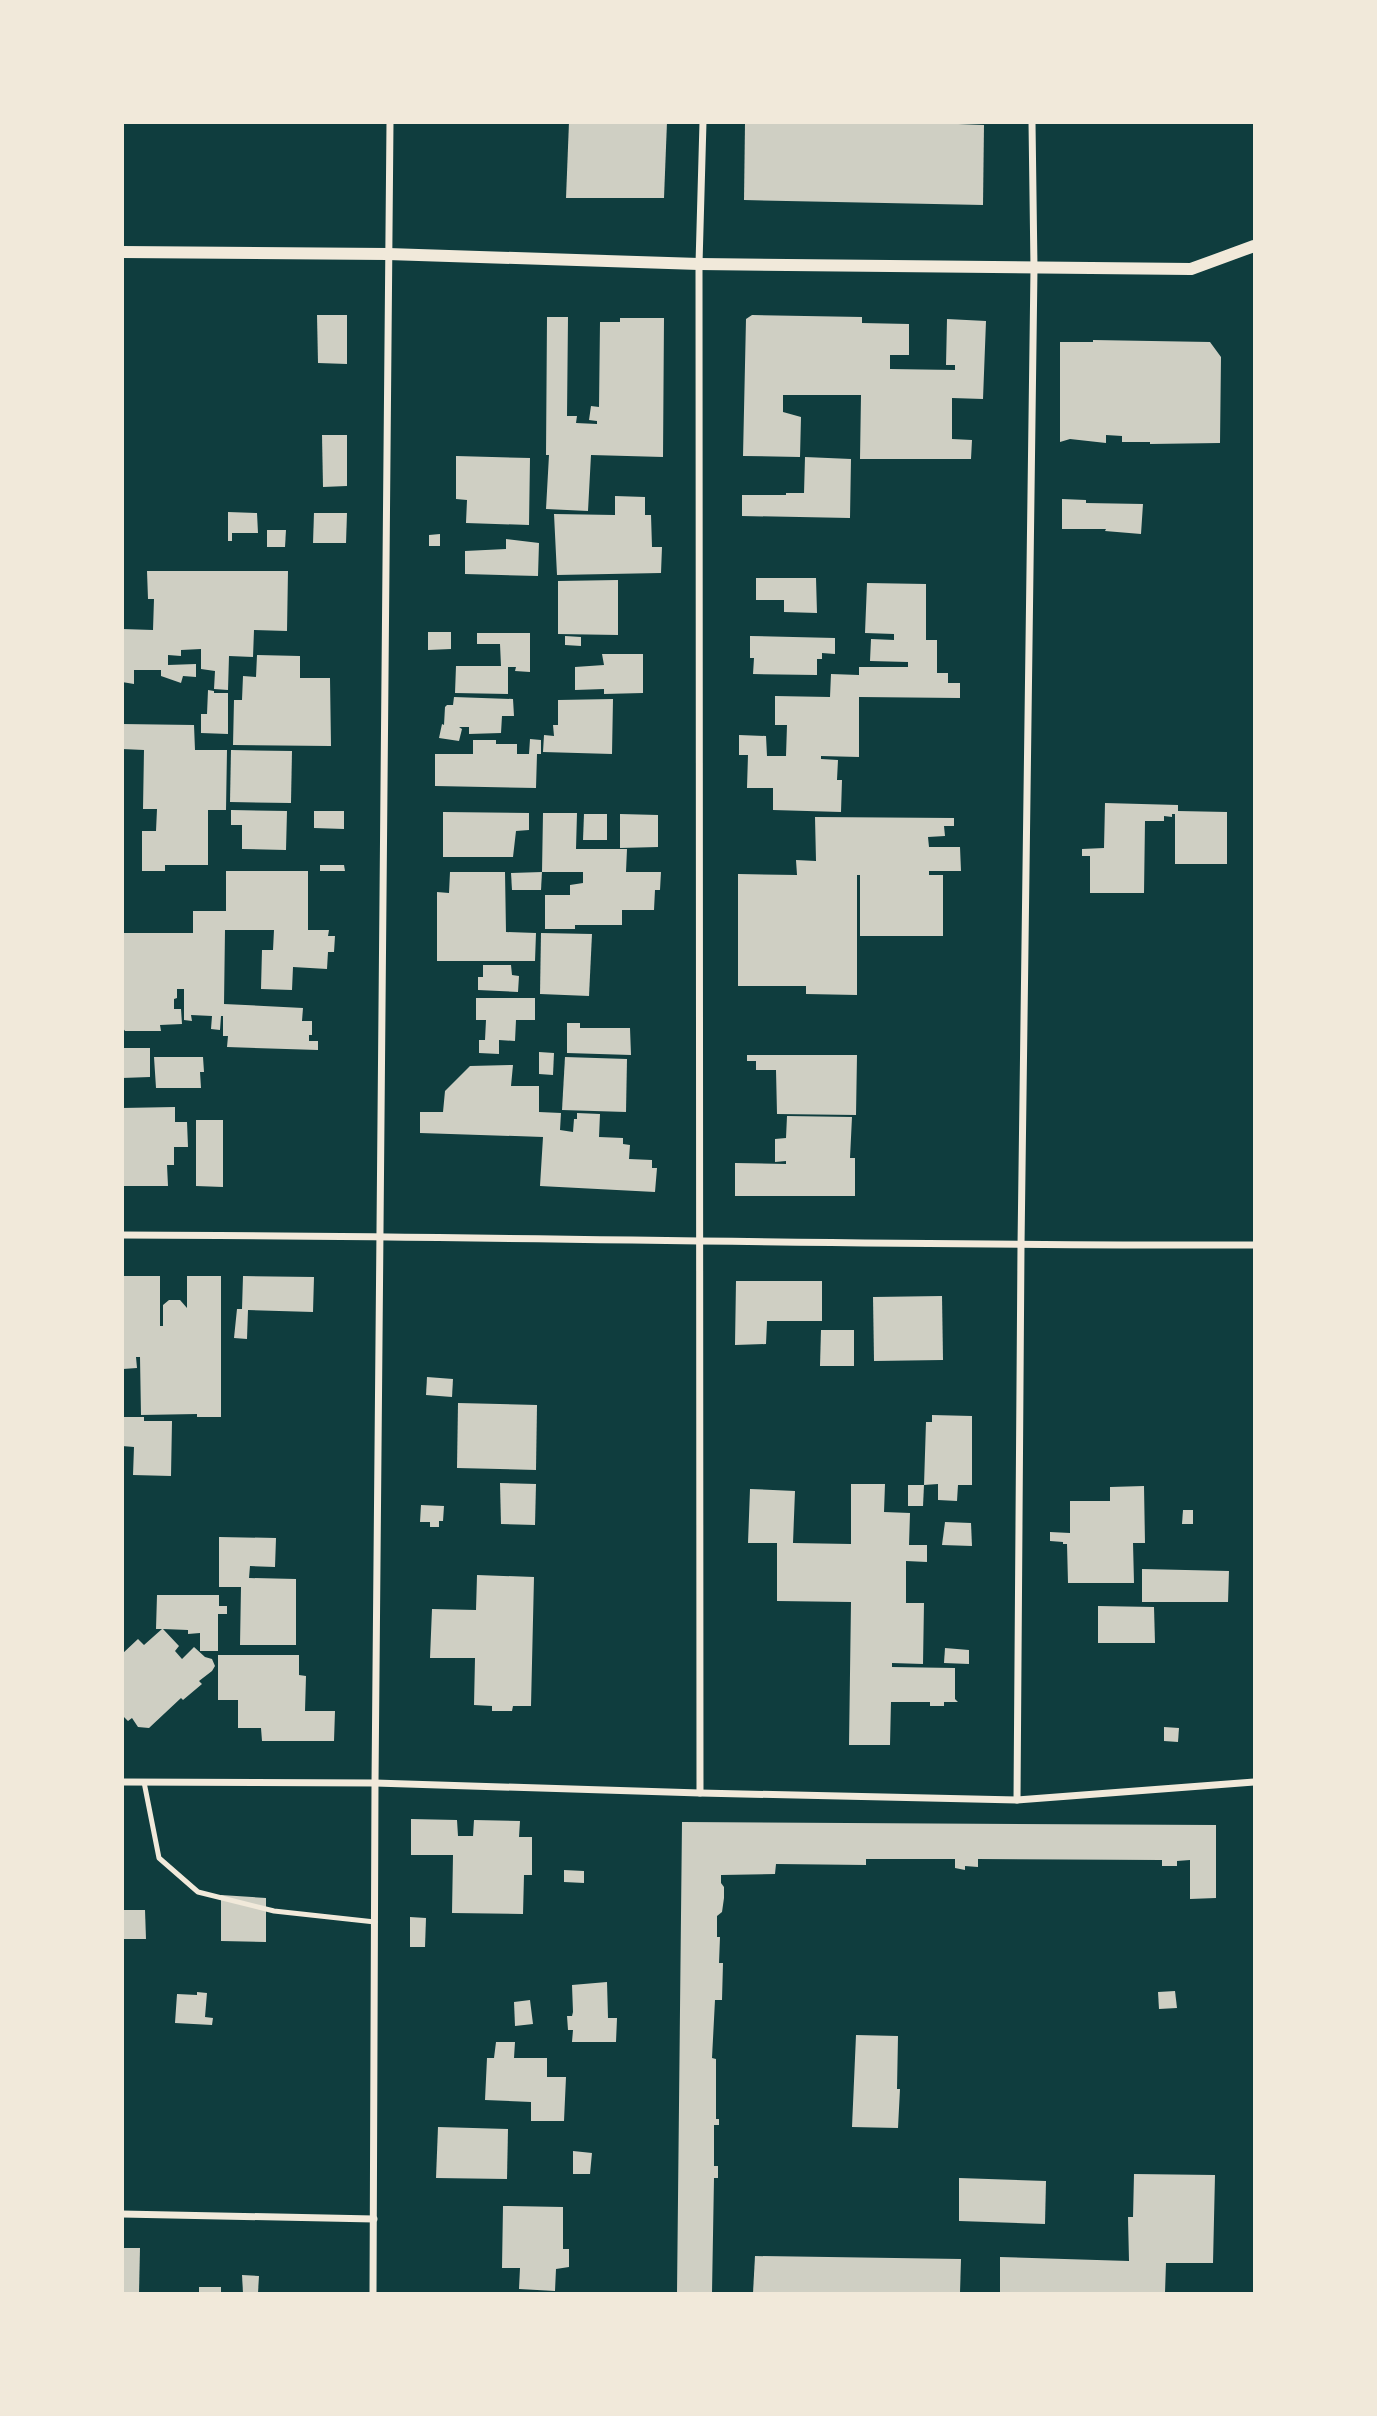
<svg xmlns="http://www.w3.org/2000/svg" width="1377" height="2416" viewBox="0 0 1377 2416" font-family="'Public Sans',sans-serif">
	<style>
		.building { fill: #cfcfc3 }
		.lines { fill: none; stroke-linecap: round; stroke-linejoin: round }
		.service { stroke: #f1e9da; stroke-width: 5 }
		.minor { stroke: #f1e9da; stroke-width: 7 }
		.tertiary { stroke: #f1e9da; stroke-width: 12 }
	</style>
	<rect width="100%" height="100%" fill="#0f3d3e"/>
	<g class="building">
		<path d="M569,122H667L664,198H566Z"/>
		<path d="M907,122L984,125L983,205L744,200L745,123Z"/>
		<path d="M317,315H347V364L318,363Z"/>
		<path d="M752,315L862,317V323L909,324V355H890V369L955,370V365H946L947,319L986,321L983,399L952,398V439L972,440L971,459H860L861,395H783V412L801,417L800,457L743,456L746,319Z"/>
		<path d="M547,317H568L567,416H577L576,423L597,424V421L589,420L591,406L599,407L600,322H620V318H664L663,457L591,455L588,511L546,509L549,455H546Z"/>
		<path d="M1093,340L1210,342L1221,357L1220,443L1150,444V442H1122V436L1106,435V443L1070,439L1060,442V342H1093Z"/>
		<path d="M322,435H347V486L323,487Z"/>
		<path d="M456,456L530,458L529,525L466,523L467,500L456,499Z"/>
		<path d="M805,457L851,459L850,518L742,516V495H786V493H804Z"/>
		<path d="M615,496L645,497V515H651L652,547H662L661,573L557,575L554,514L615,515Z"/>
		<path d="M1062,499L1086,500V503L1143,504L1141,534L1105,531L1106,529H1062Z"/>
		<path d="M228,512L257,513L258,533H232V541H228Z"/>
		<path d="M314,513H347L346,543H313Z"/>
		<path d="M267,530H286L285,547H267Z"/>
		<path d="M440,534V546H429V535Z"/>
		<path d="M506,539L539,543L538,576L465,574V551L506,549Z"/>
		<path d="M147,571H288L287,631L254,630L253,657L229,656L228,690L214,689L215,671L201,669V649L181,650V656L168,655V665L196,664V677L183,676L181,683L161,676V670H134V684L122,682V629L153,630L154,599H148Z"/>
		<path d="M756,578H816L817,613L784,612V600H756Z"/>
		<path d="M618,580V635L558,634V581Z"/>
		<path d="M867,583L926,584V640H937V673H948V683H960V698L859,697V757L821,756V759L838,760L837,780H842L841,812L773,810V788H747L748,755H739V735L766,736L767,756H786L787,725H775V696L830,697L831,674L859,675V667H908V662L870,661L871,639L894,640V634L865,633Z"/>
		<path d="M428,632H451V649L428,650Z"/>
		<path d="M477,633H530V672L515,671L516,667H508V694L455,693L456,666H501L500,644H477Z"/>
		<path d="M565,636L581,637V646L565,645Z"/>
		<path d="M750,636L835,638V654L822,653V659H817V675L753,674L754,658H750Z"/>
		<path d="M602,654H643V693L604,694V689L575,690V667L604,665Z"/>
		<path d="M257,655L300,656V678H330L331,746L233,745L234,700H242L243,676L256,677Z"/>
		<path d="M208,690L214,691V693H228V734L201,733V714H207Z"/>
		<path d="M454,697L513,699L514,716H502L501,733L469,734V727H459L462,729L459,741L439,738L442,724L444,725L445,707L447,705H453Z"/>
		<path d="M613,699L612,754L543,752L544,735L554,736L553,725H558V700Z"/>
		<path d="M122,724L194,725L195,750H227L226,810H208V865H165V871H142V831H156L157,809H143L144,750L122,749Z"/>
		<path d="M530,739L541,740V754H537L536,788L435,786V754H473V740H496V744H517V754H529Z"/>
		<path d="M231,750L292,751L291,803L230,802Z"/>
		<path d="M1105,803L1178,805V811L1227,812V864H1175V814H1172V817L1164,816V821H1145L1144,893H1090V856H1082V849L1104,848Z"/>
		<path d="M231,810L287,811L286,850L242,849V825H231Z"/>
		<path d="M314,811H344V829L314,828Z"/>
		<path d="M443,812L529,813V830L516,831L513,857H443Z"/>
		<path d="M543,813H577L576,849H627L626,872H661L660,890H655L654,910H622V925H575V929H545V895H570V885L583,883V872H542Z"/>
		<path d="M584,814H607V840H583Z"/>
		<path d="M620,814L658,815V847L620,848Z"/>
		<path d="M815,817L954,818V826H944L945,836L928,837L929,847H960L961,871H929V875H943V936H860V875H857V995L806,994V986H738V874L797,875L796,860L816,861Z"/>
		<path d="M320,865H344L345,871H320Z"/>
		<path d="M226,871H308V930H329L328,936H335L334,952H328L327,969L293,967L292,990L261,989L262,950H273L274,930H225L224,1004L303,1008L302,1021H312V1035H309V1041H318V1050L227,1047L228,1036H223V1016H221L220,1030L211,1029L212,1016L191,1015L192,1021L184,1020V989H177V998L174,999V1009H181L182,1024L160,1025L161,1031H125L122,1027V933H193V911H226Z"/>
		<path d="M450,872H505L506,932L536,933L535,961H437V892L449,893Z"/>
		<path d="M542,872L541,890H512L511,873Z"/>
		<path d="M541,933L592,934L589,996L540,994Z"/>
		<path d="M483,965H511L512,975L519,976L518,992L478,990V977H483Z"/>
		<path d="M476,998H535V1020H516L515,1041L499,1040V1054L479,1053V1040H485L486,1020H476Z"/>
		<path d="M567,1023H580V1028H630L631,1055L567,1053Z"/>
		<path d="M122,1048H150V1077L122,1078Z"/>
		<path d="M539,1052L554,1053L553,1075L539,1074Z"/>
		<path d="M747,1055H857L856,1115L777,1114L776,1070H756V1061H747Z"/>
		<path d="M154,1057H203L204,1072H200L201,1088H156Z"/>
		<path d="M565,1057L627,1059L626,1112L562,1110Z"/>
		<path d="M513,1065L511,1086H539V1112L561,1113L560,1130L573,1132L574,1119H577V1113L600,1114L599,1137L623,1138V1144L630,1145L629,1159L652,1160V1168H657L655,1192L540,1186L543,1137L420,1133V1112H443L445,1091L470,1066Z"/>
		<path d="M175,1107V1122H187L188,1147H174V1165H167L168,1186H122V1108Z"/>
		<path d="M787,1116L852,1117L850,1158H855V1196H735V1163L786,1164V1161L775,1162V1139L786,1138Z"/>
		<path d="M196,1120H223V1187L196,1186Z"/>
		<path d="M122,1276H160V1326H163V1305L169,1300H180L187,1308V1276H221V1417H197V1414L141,1415L140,1357H136L137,1368L123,1369Z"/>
		<path d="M243,1276L314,1277L313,1312L248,1310L247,1339L234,1338L237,1309H242Z"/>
		<path d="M736,1281H822V1321H767L766,1344L735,1345Z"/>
		<path d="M942,1296L943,1360L874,1361L873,1297Z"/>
		<path d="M821,1330H854V1366H820Z"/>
		<path d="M427,1377L453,1379L452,1397L426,1395Z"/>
		<path d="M458,1403L537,1405L536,1470L457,1468Z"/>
		<path d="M932,1415L972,1416V1485H958L957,1501L938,1500V1484L924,1485L926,1422H932Z"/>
		<path d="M122,1417H144V1421H172L171,1476L133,1475L134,1447L122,1446Z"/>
		<path d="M500,1483L536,1484L535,1525L501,1524Z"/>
		<path d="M851,1484H885L884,1512L910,1513L909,1545H927V1562L906,1561V1603H924L923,1664L892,1663V1667L955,1668V1699L958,1702H944V1706H930V1702H891L890,1745H849L851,1602L777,1601V1543H748L750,1489L795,1491L793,1543L851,1544Z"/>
		<path d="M908,1485H924L923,1506H908Z"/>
		<path d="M1144,1486L1145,1543H1133L1134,1583H1068L1067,1544H1063V1542L1050,1541V1532L1070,1533V1501H1110V1487Z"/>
		<path d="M421,1505L444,1506L443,1521H439V1527H430V1522H420Z"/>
		<path d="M1183,1510H1193V1524H1182Z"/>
		<path d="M945,1522L971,1523L972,1546L942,1545Z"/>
		<path d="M219,1537L276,1538L275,1567L250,1566L249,1578L296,1579V1645H240L241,1587H219Z"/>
		<path d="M1142,1569L1229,1571L1228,1602H1142Z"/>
		<path d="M477,1575L534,1577L531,1706H513L512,1711H492V1706L474,1705L475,1658H430L432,1609L476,1610Z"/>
		<path d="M157,1595H219V1606H227V1614H218V1651H200V1633L188,1634V1630L163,1629L179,1646L175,1651L182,1659L194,1647L205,1657L212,1659L215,1666L212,1671L199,1681L202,1684L183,1700L181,1698L149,1728L138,1727L132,1718L128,1721L122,1715V1654L138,1639L144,1645L162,1629H156Z"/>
		<path d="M1098,1606L1154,1607L1155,1643H1098Z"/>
		<path d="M945,1648L969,1650V1664L944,1663Z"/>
		<path d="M218,1655H299V1675L306,1676L305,1711H335L334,1741H262L261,1728H238V1700H218Z"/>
		<path d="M1164,1727L1179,1728L1178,1742L1164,1741Z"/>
		<path d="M411,1819L457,1820L458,1836H473L474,1820L520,1821L519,1837H532V1875H524L523,1914L452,1913L453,1855H411Z"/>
		<path d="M682,1822L1216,1825V1898L1190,1899V1860L1177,1861V1866H1162V1860L978,1859V1867L965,1866V1870L955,1868V1859H866V1865L776,1864L775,1874L721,1875V1883L724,1887V1898L722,1912L717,1916V1937H720L719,1963H723L722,2000H715L712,2058L716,2059V2119H719V2125H714V2166H718V2178H714L712,2293H677Z"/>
		<path d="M564,1870L584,1871V1883L564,1882Z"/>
		<path d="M221,1895L266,1898V1942L221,1941Z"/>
		<path d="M122,1910H145L146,1939H122Z"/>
		<path d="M410,1917L426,1918L425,1947H410Z"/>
		<path d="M607,1982L608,2018H617L616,2042H572L573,2030H568L567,2016H572L573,2012L572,1985Z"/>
		<path d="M1175,1991L1177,2008L1159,2009L1158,1992Z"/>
		<path d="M197,1992L207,1993L205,2017L213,2018L212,2025L175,2023L177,1994L197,1995Z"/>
		<path d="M530,2000L533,2024L515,2026L514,2002Z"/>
		<path d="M856,2035L898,2036L897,2089H900L898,2128L852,2127Z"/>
		<path d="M496,2042H515L514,2058H547V2077H566L564,2121H531V2102L485,2100L487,2058H494Z"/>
		<path d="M438,2127L508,2129L507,2179L436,2178Z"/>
		<path d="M573,2151L592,2153L590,2174H573Z"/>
		<path d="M1134,2174L1215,2175L1213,2263H1166L1165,2293H1000V2257L1129,2261L1128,2217H1133Z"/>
		<path d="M959,2178L1046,2181L1045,2224L959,2221Z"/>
		<path d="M503,2206L563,2207V2249H569V2267L556,2269L555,2291L519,2289L520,2268H502Z"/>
		<path d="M122,2248H140L139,2293H122Z"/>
		<path d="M755,2256L961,2259L960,2293H753Z"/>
		<path d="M242,2275L259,2276L258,2293H243Z"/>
		<rect x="199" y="2287" width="22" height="6"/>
	</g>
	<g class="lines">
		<path class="service" d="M144,1782L159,1858L198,1892L274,1911L375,1922"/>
		<g class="minor">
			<path d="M122,1235C500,1236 877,1246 1254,1245"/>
			<path d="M122,1782L375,1783L700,1793L1017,1800L1254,1782"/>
			<path d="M700,1793L699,264L703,122"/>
			<path d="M1017,1800L1021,1246L1034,268L1032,122"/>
			<path d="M122,2214L374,2219"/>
			<path d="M373,2294L375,1783L390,122"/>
		</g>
		<path class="tertiary" d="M122,252L388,254L699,264L1191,269L1254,246"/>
	</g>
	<rect width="1377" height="2416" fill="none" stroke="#f1e9da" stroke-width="248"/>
</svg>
